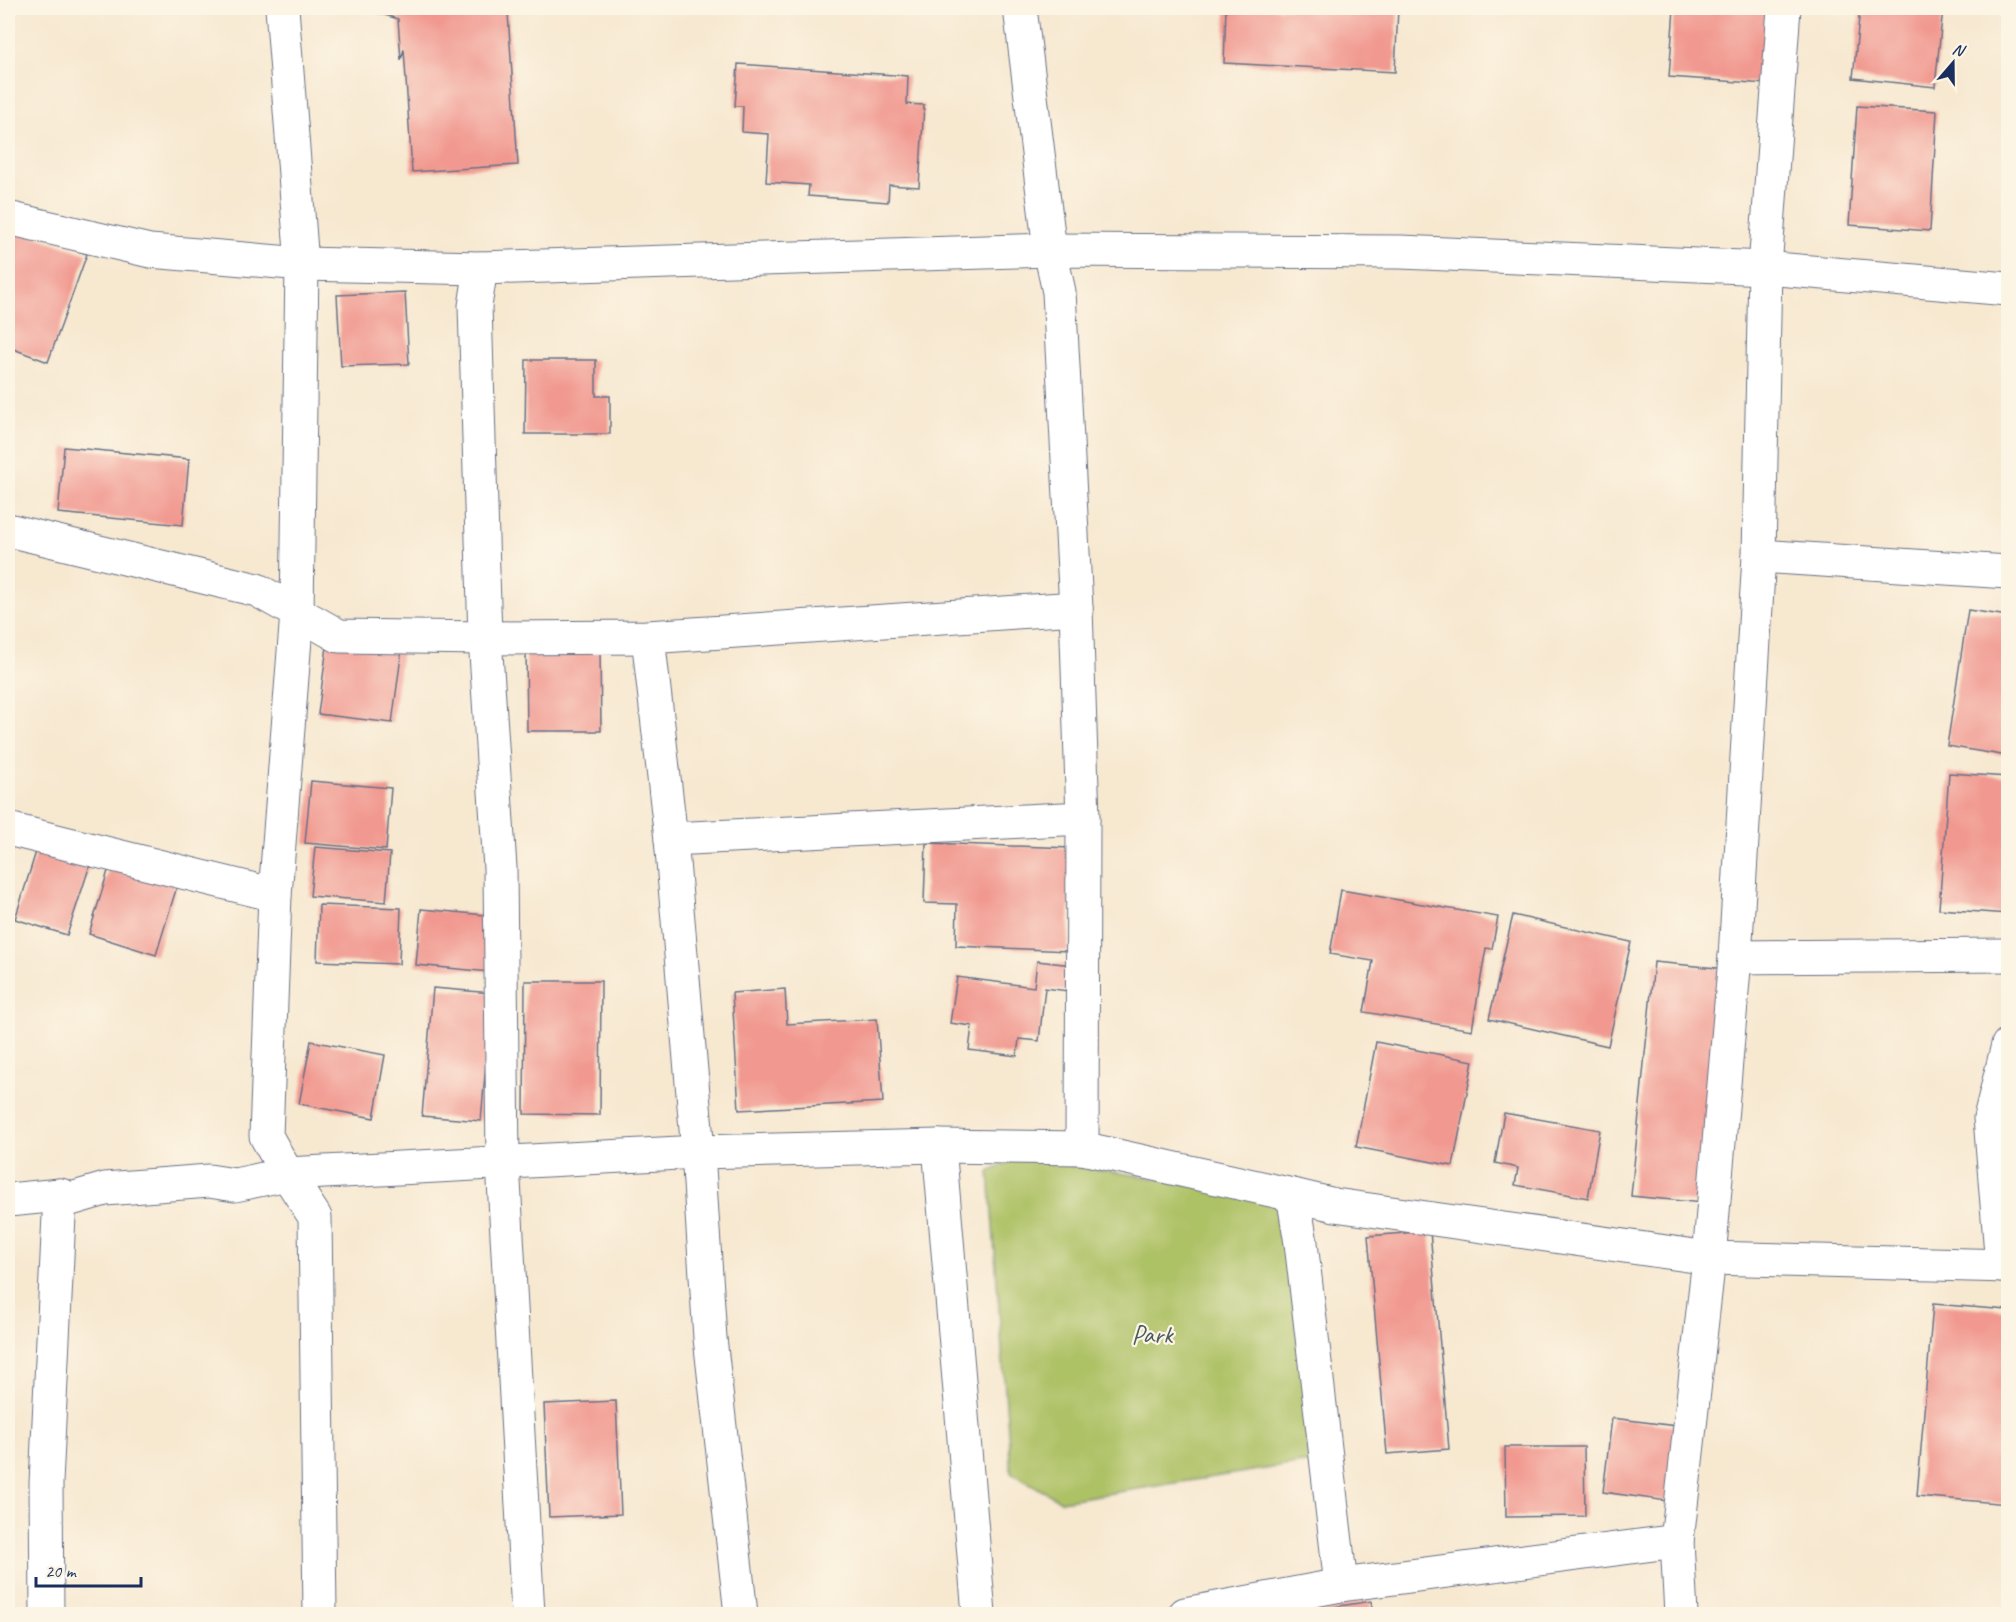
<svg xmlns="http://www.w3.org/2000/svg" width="2016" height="1622" viewBox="0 0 2016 1622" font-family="Caveat,sans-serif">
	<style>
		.green { fill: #adc165; stroke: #647862; stroke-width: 1.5 }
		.building { fill: #f19990 }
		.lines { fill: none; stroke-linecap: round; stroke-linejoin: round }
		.minor-casing { stroke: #687086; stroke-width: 35 }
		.tertiary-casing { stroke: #687086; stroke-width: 35 }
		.minor { stroke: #fff; stroke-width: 33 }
		.tertiary { stroke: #fff; stroke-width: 33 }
		.labels { text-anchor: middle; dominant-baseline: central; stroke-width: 4.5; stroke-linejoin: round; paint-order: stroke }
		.park-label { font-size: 26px; fill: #475b60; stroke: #fcf5e5 }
	</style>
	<rect width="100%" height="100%" fill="#fcf5e5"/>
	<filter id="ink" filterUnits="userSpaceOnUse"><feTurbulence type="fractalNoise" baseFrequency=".0167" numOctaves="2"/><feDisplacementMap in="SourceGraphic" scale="12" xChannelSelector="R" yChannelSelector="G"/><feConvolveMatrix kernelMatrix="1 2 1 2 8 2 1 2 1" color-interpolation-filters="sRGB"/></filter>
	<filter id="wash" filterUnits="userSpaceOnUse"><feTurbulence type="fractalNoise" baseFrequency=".008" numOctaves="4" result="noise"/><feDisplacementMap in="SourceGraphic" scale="24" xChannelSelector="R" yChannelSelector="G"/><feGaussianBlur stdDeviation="1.35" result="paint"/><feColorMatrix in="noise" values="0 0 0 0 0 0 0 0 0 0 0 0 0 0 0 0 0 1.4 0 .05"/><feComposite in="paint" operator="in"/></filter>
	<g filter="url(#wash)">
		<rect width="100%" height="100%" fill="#f7e8d0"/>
		<path class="green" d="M1019,1157L1285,1199L1322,1460L1061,1501L1011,1473L989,1172Z"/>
		<g id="blocks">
			<g class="building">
				<path d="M373,8H488L508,13L518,165L412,172L404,49L401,60L398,19L372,11Z"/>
				<path d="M1226,8H1398L1395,72L1224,63Z"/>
				<path d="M1674,8H1773L1767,84L1669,77Z"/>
				<path d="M1860,8H1943L1935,87L1853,78Z"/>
				<path d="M738,64L908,76L907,104L924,105L919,187L889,185L888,202L808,196L809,185L766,182L769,134L742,132L743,106H735Z"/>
				<path d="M1857,106L1937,111L1930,231L1849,225Z"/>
				<path d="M8,227L87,254L48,362L8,347Z"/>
				<path d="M405,292L409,364L341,366L337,295Z"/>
				<path d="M526,360H596V396H610V434H525Z"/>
				<path d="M64,447L189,459L183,525L58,513Z"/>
				<path d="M1968,610L2008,616V756L1947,746Z"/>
				<path d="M328,639L402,649L392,723L318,714Z"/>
				<path d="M600,651L601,731H527L526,652Z"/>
				<path d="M1949,773L2008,777V914L1939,909Z"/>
				<path d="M311,781L391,788L386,850L305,843Z"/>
				<path d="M39,842L92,859L67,935L15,919Z"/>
				<path d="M926,843L1072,848L1068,951L956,946L957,904L924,903Z"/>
				<path d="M315,847L390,853L386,902L310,896Z"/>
				<path d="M111,861L178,883L156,955L89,934Z"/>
				<path d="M1341,890L1498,917L1492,949L1486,948L1472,1030L1364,1012L1373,961L1330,954Z"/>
				<path d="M319,905L401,908L399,964L317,961Z"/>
				<path d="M421,909L496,916L490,972L416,965Z"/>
				<path d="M1513,915L1631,942L1608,1046L1489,1019Z"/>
				<path d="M1037,961L1072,965L1068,991L1045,988L1039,1041L1019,1039L1017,1056L969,1050L972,1026L950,1023L957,977L1034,987Z"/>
				<path d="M1654,962L1727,969L1703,1203L1631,1196Z"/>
				<path d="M525,981H601L600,1115L524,1114Z"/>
				<path d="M433,988L492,993L481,1121L422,1116Z"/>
				<path d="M785,989L787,1024L877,1019L883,1102L739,1110L732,993Z"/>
				<path d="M311,1041L385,1055L374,1118L299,1104Z"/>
				<path d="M1376,1042L1473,1061L1453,1166L1356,1147Z"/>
				<path d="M1504,1113L1600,1130L1588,1198L1515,1185L1518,1168L1495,1163Z"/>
				<path d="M1430,1231L1449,1449L1387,1454L1368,1236Z"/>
				<path d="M1933,1304L2008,1310V1504L1917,1496Z"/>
				<path d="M616,1401L621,1514L549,1517L544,1404Z"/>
				<path d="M1612,1418L1676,1426L1667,1501L1603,1492Z"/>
				<path d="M1505,1447H1584L1585,1516L1506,1517Z"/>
				<path d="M1371,1601L1373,1614H1296V1613Z"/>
			</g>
		</g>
	</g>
	<g filter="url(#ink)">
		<use href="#blocks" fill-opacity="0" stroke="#687086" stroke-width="1.5"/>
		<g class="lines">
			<defs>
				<g id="minor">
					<path d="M282,8L302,264L297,613L275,895L266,1136L287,1174L315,1217L320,1614"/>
					<path d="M1020,8L1050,250L1059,292L1076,608L1083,818L1082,1148"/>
					<path d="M1784,8L1765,268L1759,556L1735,957L2008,955"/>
					<path d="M8,218L150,251L302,264L481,268L1050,250L1401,252L1765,268L2008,289"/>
					<path d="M481,268L475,306L485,638L500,868L503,1163L528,1614"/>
					<path d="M8,530L257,590L339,636L485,638L648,637L1076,608"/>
					<path d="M1759,556L2008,572"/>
					<path d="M648,637L671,839L698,1152L710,1338L741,1614"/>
					<path d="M8,829L275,895"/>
					<path d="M671,839L1083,818"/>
					<path d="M939,1146L979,1614"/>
					<path d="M2002,1266L1990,1118L2008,1045"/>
					<path d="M1341,1585L1301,1243L1293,1195L1335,1205L1709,1258L2008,1266"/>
					<path d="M47,1614L46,1483L60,1195"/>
					<path d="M1185,1614L1341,1585L1677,1541"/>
					<path d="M1681,1614L1677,1541L1709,1258L1735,957"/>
				</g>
				<path id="tertiary" d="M8,1200L60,1195L71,1199L105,1189L209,1181L235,1185L287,1174L698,1152L939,1146L1082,1148L1293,1195"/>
			</defs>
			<use href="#minor" class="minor-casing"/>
			<use href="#tertiary" class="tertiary-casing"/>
			<use href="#minor" class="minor"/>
			<use href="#tertiary" class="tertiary"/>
		</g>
	</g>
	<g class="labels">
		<g class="park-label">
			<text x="1152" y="1334">Park</text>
		</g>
	</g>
	<rect width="2016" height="1622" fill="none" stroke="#fcf5e5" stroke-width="30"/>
	<g transform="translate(1953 63) rotate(20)" stroke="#fcf5e5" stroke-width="4.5" paint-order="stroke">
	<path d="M0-4.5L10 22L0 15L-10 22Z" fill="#1b2f5e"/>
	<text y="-9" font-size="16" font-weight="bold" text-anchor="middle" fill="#1b2f5e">N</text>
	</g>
	<path d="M36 1577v9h105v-9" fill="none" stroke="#1b2f5e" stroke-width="3"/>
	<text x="45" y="1577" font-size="18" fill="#1b2f5e" stroke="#fcf5e5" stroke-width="4.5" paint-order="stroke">20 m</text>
</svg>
